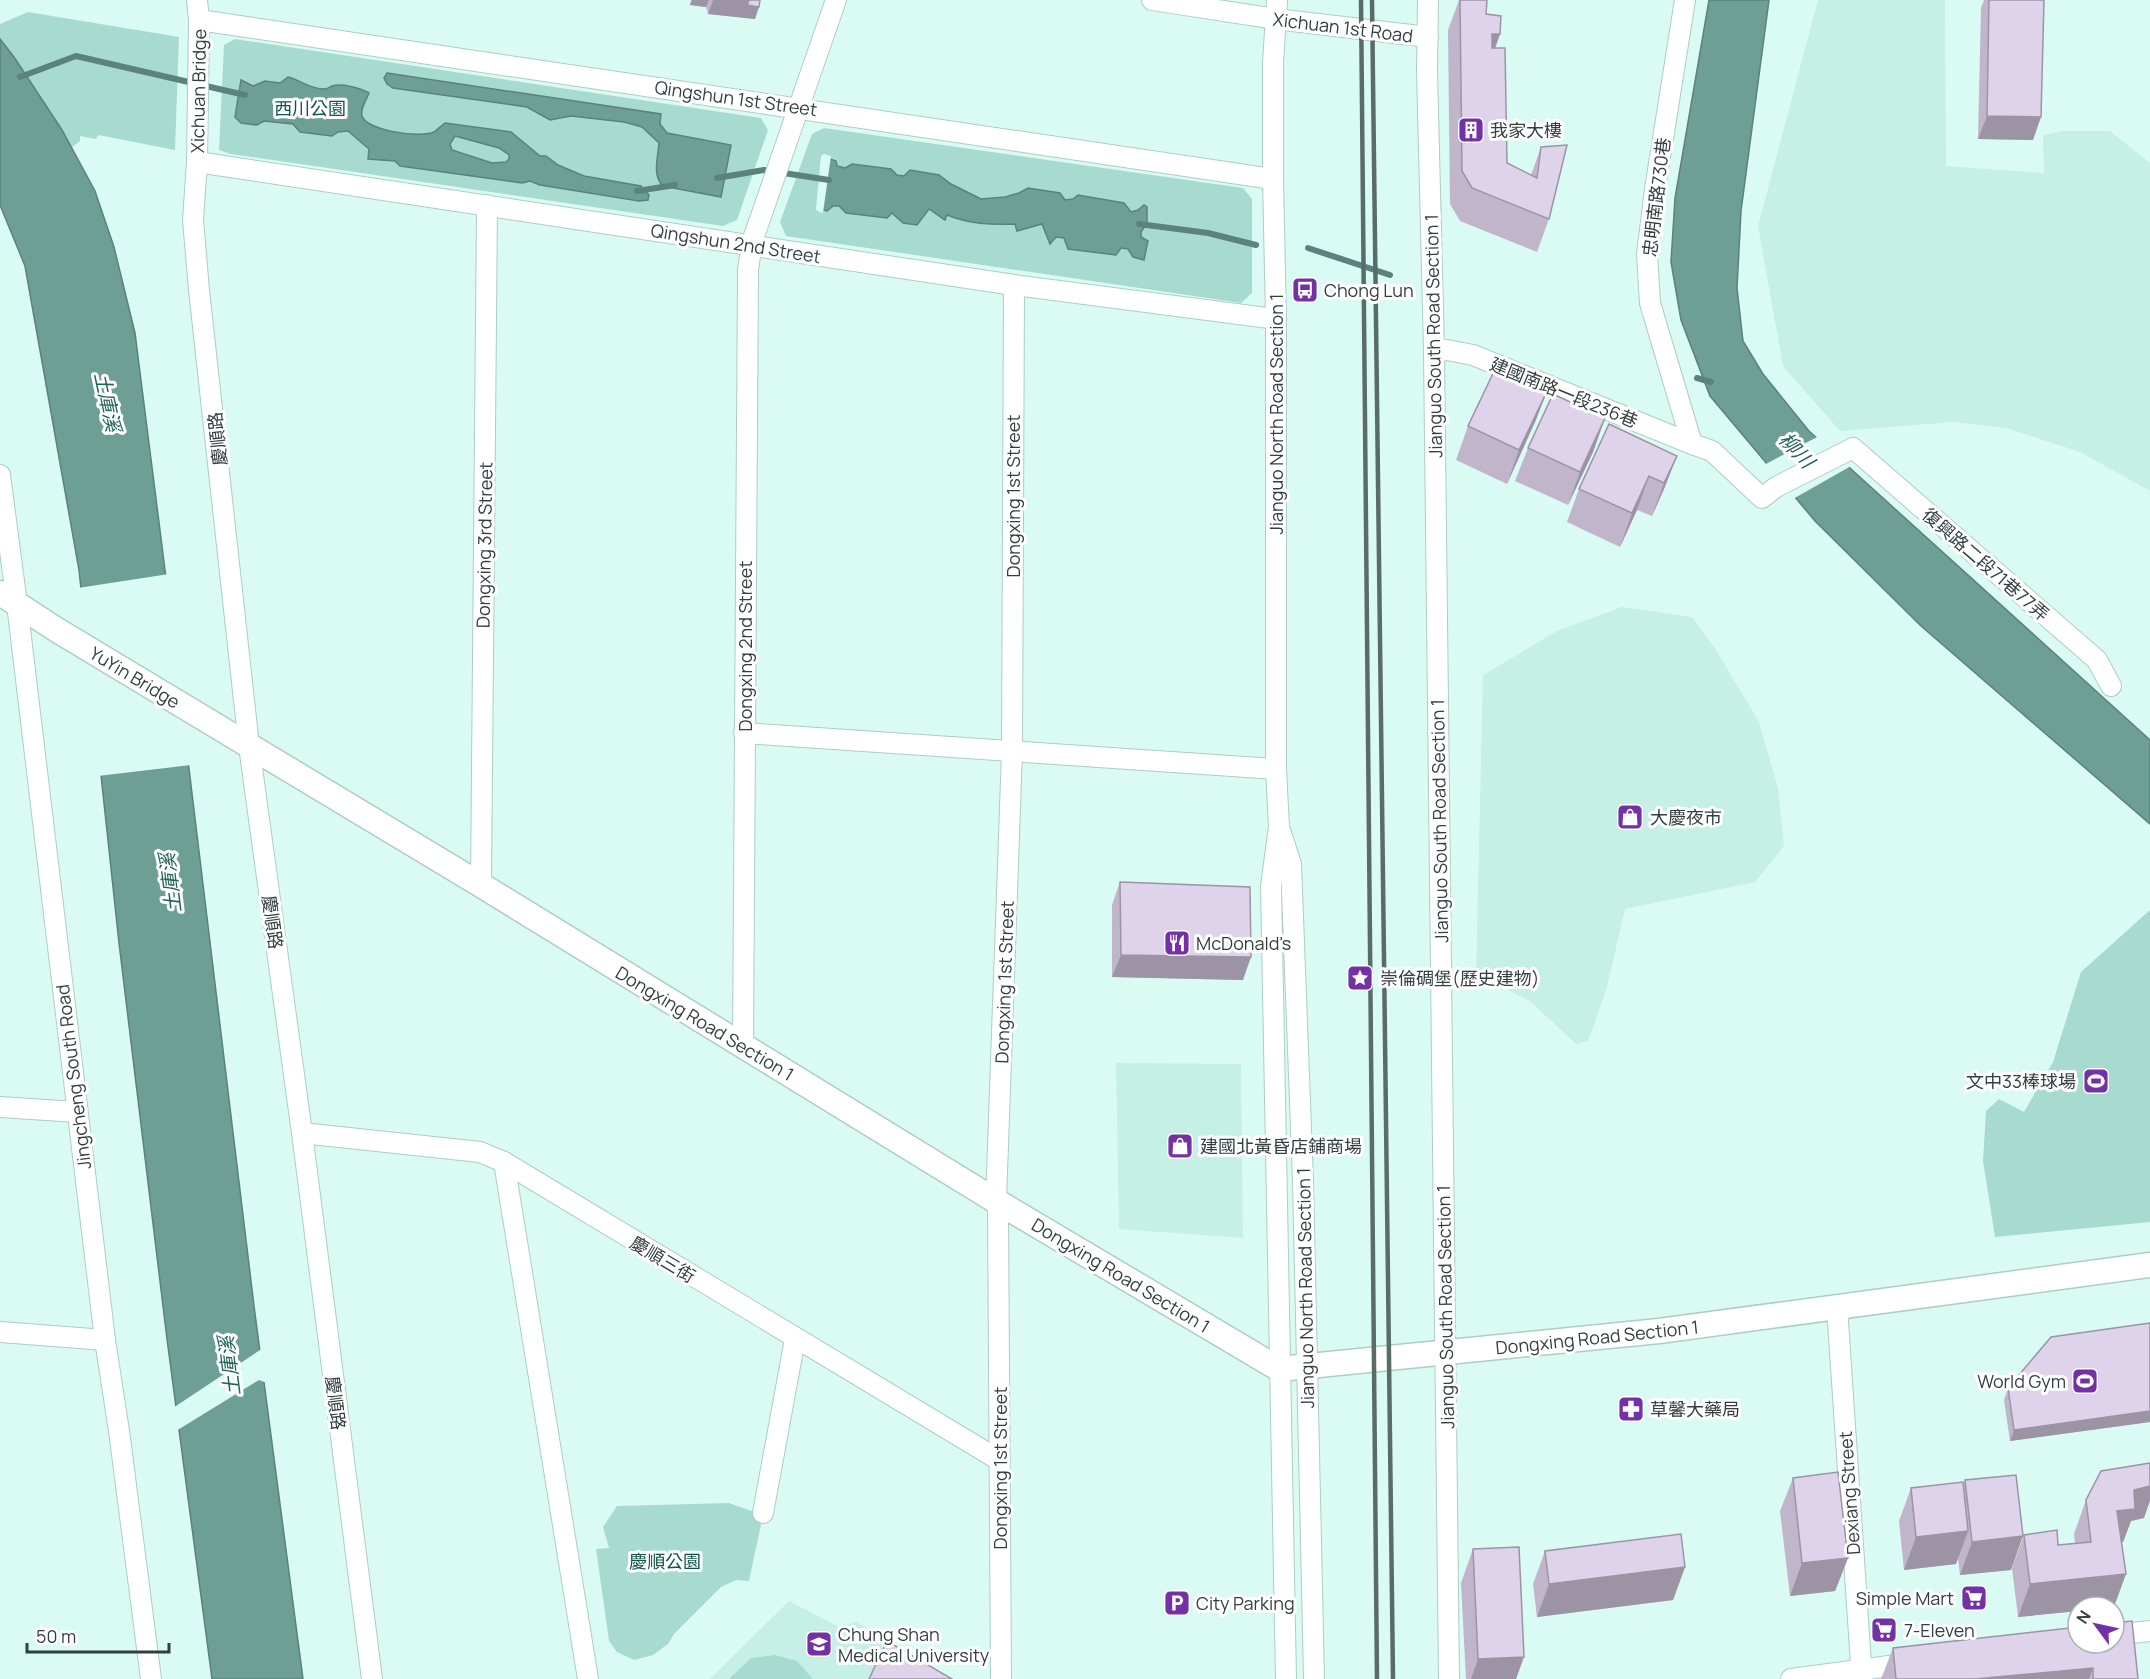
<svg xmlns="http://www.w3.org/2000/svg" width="2150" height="1679" viewBox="0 0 2150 1679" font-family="Manrope,'Noto Sans TC',sans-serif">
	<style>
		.built { fill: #c6efe6 }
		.green { fill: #a7dbd0 }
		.water { fill: #6d9f95; stroke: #5b827b; stroke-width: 1.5; fill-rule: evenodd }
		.pier { fill: #dafbf3 }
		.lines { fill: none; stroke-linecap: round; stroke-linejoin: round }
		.stream { stroke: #5b827b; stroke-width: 6 }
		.minor-casing { stroke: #adcdc5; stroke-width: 22 }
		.tertiary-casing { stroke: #adcdc5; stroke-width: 27 }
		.minor { stroke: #fff; stroke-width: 20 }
		.tertiary { stroke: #fff; stroke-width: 24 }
		.rail { stroke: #5a6c69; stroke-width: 4.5 }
		.wall { fill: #c0b5cb }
		.shaded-wall { fill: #9c94a5 }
		.building { fill: #dfd3ec; stroke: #9c94a5; stroke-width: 1.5 }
		.labels { text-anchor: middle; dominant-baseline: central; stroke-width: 6; stroke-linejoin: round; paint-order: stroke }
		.street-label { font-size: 18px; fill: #323f3d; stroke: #fff }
		.park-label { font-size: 18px; fill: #0d554b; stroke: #fff }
		.poi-label { font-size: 18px; fill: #323f3d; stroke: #fff; text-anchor: start }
		.water-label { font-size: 20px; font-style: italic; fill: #1f6257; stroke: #fff }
	</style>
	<rect width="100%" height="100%" fill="#dafbf3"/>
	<g class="built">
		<path d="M1818,0H1945L1946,166L2044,173L2043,135L2063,131H2110L2150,163V491L2080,452L2007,428L1953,422L1840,431L1783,366L1758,226Z"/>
		<path d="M1622,607L1692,617L1714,647L1759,722L1778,788L1784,846L1755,882L1625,909L1606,991L1588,1041L1576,1044L1531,1002L1476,973L1483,675L1557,631Z"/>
		<path d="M1116,1063L1241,1064L1243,1238L1119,1229Z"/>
		<path d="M789,1601L841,1628L856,1621L946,1679H710Z"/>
	</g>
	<g class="green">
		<path d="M28,12L179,37L175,150L98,135L96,139L80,136V141L71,148L46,106L0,39V24Z"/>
		<path d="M235,39L761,118L768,130L737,220L723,226L231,154L219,150L224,45Z"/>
		<path d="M824,128L1243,188L1252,199V293L1241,303L786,236L780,222L812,134Z"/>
		<path d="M2150,910V1222L1995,1237L1983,1161L1986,1111L1999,1099L2024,1112L2053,1062L2081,972Z"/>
		<path d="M729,1503L763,1515L749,1581L736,1580L721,1587L674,1634L668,1644L653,1655L634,1660L617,1652L609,1641L596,1549L609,1548L603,1527L617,1506Z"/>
		<path d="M775,1655L797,1661L813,1679H729L751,1658Z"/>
	</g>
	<g class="water">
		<path d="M1709,0H1769L1741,211L1737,288L1743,341L1763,374L1809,431L2150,740V824L1921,626L1815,521L1710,396L1681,320L1671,262L1675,198Z"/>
		<path d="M0,39L14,57L62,130L95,191L114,247L135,333L164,562L254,1306L303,1679H212L167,1339L119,943L79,570L25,266L0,205Z"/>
		<path d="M387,73L661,114L660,124L667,133L731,145L721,197L663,186C652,176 658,157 659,143L642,127L624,122L571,116L550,120L527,107L393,88L387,84L384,78Z"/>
		<path d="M288,77C301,80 309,89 324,89C329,89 327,88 332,86C342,83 360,88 369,93C366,101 360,108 362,116C367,131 421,138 434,132C437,130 441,126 445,123L511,132L540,156H546L558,165L584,176L641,186L649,195L648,200L639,201L540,185L530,181L522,183L400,166L395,161L368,159L369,149L348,131L338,132L332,136L300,132L293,124L264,121L257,125L241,123L235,117L241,80L253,86L265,81L280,83ZM455,136L499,148L509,155V159L506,162L492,163L452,150L450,144Z"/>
		<path d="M824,157L836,161L837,166L845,168L852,164L891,169L897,175L904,176L910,170L939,175L951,184L981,199L1005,197L1019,193L1028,188L1060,193L1065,200L1073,199L1078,195L1124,203L1131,212L1138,210L1144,205L1147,207V223L1141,232V237L1148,241L1144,260L1133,257L1128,249L1121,248L1116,255L1068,249L1064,238L1056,237L1050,244L1042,224L1017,231L1015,224C990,225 970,224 947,215L945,220L929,209L917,225L903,223L892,213L887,218L846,213L839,206H833L827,211L819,209Z"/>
	</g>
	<g class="pier">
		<path d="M824,154L831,156L823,213L817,211L816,209L821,156Z"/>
		<path d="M1819,436L1851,466L1793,499L1764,465Z"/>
		<path d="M169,574L191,765L98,776L78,588Z"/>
		<path d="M263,1348L267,1383L259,1380L176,1431L173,1408Z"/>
	</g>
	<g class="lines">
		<g class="stream">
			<path d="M20,77L76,56L245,95"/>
			<path d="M717,178L764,170L829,180"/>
			<path d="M637,191L675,185"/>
			<path d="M1139,224L1208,233L1256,245"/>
			<path d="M1308,248L1390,275"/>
			<path d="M1697,378L1711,382"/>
		</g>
		<defs>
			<g id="minor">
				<path d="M197,0L199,20L197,162L193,220L199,290L249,746L302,1133L372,1679"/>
				<path d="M1152,0L1276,19L1428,37"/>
				<path d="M1277,0L1273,63V179L1276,319V769L1279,827L1271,886L1286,1679"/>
				<path d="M1428,0L1427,71L1434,351L1449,1679"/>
				<path d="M1685,0L1655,189L1647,254L1650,303L1692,444L1712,451L1762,498L1776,487L1853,448L2097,660L2111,686"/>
				<path d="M199,20L1273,179"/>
				<path d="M197,162L1014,285L1276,319"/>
				<path d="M1434,351L1447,350L1473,355L1692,444"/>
				<path d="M0,475L17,604L105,1340L119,1431L151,1679"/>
				<path d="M744,733L1276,769"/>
				<path d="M1281,833L1291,864L1303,1181L1314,1679"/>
				<path d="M481,885L487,205"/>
				<path d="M743,1046L748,270L752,242L836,0"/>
				<path d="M0,1107L77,1112"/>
				<path d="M302,1133L480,1152L504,1162L999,1460"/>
				<path d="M504,1162L588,1679"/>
				<path d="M1837,1307L1862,1679"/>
				<path d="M0,1332L105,1340"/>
				<path d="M763,1513L795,1339"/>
				<path d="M2114,1635L2150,1631"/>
				<path d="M1001,1679L998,1212L996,1201L1012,752L1014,285"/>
				<path d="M1791,1679L1912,1663"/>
			</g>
			<path id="tertiary" d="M0,593L57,630L481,885L996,1201L1279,1369L1659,1331L2150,1265"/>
		</defs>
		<use href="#minor" class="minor-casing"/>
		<use href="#tertiary" class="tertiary-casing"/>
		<use href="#minor" class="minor"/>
		<use href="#tertiary" class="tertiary"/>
		<g class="rail">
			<path d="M1361,0L1377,1679"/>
			<path d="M1372,0L1393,1679"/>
		</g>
	</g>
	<g class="wall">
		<path d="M691,0H760L755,19L708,14L706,7L690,5Z"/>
		<path d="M1459,0H1487L1486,14L1500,34L1495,48L1507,163L1531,175L1541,147L1549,219L1537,252L1460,221L1450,204L1448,30Z"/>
		<path d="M1984,0H2044L2033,140L1978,139L1981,8Z"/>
		<path d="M1548,389L1535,422L1507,484L1456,460L1468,426Z"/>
		<path d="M1605,418L1593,452L1568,505L1515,481L1528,448Z"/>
		<path d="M1677,456L1664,489L1652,516L1637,510L1620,547L1567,522L1579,489Z"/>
		<path d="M1120,882L1243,980L1112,977V905Z"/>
		<path d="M2150,1323V1422L2010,1441L2004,1400L2008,1388Z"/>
		<path d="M1793,1478L1848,1558L1835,1591L1790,1596L1780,1511Z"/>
		<path d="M1965,1480L2011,1570L1960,1575L1958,1558L1956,1564L1904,1570L1899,1521L1911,1488L1963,1486Z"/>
		<path d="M2086,1500L2144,1518L2131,1521L2123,1542H2121L2078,1607V1611L2018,1617L2012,1568L2024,1535L2058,1545L2075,1543L2074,1534Z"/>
		<path d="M1473,1549L1516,1679H1466L1461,1583Z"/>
		<path d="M1545,1551L1685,1567L1673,1600L1537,1617L1533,1584Z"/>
		<path d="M2078,1627L2138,1679H1881L1893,1648Z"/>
	</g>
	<g class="shaded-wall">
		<path d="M692,0H709L706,7L690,5Z"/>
		<path d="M713,0H749L759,7L755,19L708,14Z"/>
		<path d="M1492,34H1500L1488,68Z"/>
		<path d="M1987,116L2041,117L2033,140L1978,139Z"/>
		<path d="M1548,389L1535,422L1507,484L1519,450Z"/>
		<path d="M1605,418L1593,452L1568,505L1580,472Z"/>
		<path d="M1677,456L1664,489L1652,516L1664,483Z"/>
		<path d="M1649,476L1637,510L1620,547L1632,513Z"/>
		<path d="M1121,955L1251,957L1243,980L1112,977Z"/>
		<path d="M2150,1411V1422L2010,1441L2014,1430Z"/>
		<path d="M2150,1486V1501L2144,1518L2131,1521L2123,1542L2105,1545L2117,1511L2134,1490Z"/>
		<path d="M1968,1531L1956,1564L1904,1570L1916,1537Z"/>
		<path d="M2023,1536L2011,1570L1960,1575L1972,1542Z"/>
		<path d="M1848,1558L1835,1591L1790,1596L1802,1563Z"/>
		<path d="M1685,1567L1673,1600L1537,1617L1549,1584Z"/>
		<path d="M2126,1574L2114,1607H2078V1611L2018,1617L2030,1584Z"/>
		<path d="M1524,1657L1516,1679H1471L1478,1659Z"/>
		<path d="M2093,1668L2089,1679H1975Z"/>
	</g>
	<g class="building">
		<path d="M749,0H760L759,7L747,5Z"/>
		<path d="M1460,0H1487L1486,14L1501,16L1500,34H1492V48H1505L1507,163L1537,178L1541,147L1567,145L1549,219L1472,188L1462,171Z"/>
		<path d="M1989,0H2044L2041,117L1987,116Z"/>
		<path d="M1497,365L1548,389L1519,450L1468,426Z"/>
		<path d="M1553,394L1605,418L1580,472L1528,448Z"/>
		<path d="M1609,424L1677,456L1664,483L1649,476L1632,513L1579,489Z"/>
		<path d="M1120,882L1250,887L1251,957L1121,955Z"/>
		<path d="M2150,1323V1411L2014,1430L2008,1388L2051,1337Z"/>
		<path d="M2150,1463V1486L2134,1490L2135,1509L2117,1511L2126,1574L2030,1584L2024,1535L2057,1530L2058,1545L2091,1542L2086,1500L2101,1471Z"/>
		<path d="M1838,1472L1848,1558L1802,1563L1793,1478Z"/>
		<path d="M2016,1475L2023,1536L1972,1542L1965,1480Z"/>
		<path d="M1963,1482L1968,1531L1916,1537L1911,1488Z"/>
		<path d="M1681,1534L1685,1567L1549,1584L1545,1551Z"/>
		<path d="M1519,1547L1524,1657L1478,1659L1473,1549Z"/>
		<path d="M2132,1621L2138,1679H2093V1668L1975,1679H1896L1893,1648L2078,1627V1643H2114V1623Z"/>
		<path d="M887,1641L952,1679H869Z"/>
	</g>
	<defs>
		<symbol id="building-square" viewBox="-11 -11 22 22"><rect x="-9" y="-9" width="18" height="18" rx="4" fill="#7431a5" stroke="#fff"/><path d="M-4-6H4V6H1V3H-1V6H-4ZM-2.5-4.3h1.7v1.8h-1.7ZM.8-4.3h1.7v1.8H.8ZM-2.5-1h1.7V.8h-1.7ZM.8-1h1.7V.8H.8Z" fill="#fff"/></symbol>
		<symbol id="bus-square" viewBox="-11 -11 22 22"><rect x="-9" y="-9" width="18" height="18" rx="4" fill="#7431a5" stroke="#fff"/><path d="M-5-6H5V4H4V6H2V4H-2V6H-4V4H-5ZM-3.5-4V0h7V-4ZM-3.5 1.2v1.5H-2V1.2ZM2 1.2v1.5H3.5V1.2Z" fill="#fff"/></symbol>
		<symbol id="shop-square" viewBox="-11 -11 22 22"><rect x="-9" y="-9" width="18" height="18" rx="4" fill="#7431a5" stroke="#fff"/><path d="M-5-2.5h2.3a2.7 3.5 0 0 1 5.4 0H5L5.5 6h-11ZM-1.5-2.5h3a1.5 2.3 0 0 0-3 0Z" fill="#fff"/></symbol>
		<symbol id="restaurant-square" viewBox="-11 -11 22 22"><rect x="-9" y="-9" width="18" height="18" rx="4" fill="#7431a5" stroke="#fff"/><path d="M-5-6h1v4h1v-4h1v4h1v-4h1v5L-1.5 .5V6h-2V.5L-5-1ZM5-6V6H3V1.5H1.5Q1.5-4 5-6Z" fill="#fff"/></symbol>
		<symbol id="sight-square" viewBox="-11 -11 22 22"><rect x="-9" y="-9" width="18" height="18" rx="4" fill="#7431a5" stroke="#fff"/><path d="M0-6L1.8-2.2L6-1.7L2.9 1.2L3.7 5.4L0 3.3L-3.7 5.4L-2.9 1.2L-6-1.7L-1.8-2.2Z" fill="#fff"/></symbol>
		<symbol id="stadium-square" viewBox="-11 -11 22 22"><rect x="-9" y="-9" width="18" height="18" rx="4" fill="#7431a5" stroke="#fff"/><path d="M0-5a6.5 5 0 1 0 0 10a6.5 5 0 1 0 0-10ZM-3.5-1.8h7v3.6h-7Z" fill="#fff"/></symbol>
		<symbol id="pharmacy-square" viewBox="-11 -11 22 22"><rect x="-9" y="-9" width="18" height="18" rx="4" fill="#7431a5" stroke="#fff"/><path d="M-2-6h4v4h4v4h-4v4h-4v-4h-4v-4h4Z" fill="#fff"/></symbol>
		<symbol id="supermarket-square" viewBox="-11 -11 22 22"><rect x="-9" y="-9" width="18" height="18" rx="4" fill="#7431a5" stroke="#fff"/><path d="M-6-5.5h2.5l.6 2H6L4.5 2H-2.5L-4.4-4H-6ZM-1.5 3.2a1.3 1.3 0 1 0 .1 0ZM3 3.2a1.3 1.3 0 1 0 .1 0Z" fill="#fff"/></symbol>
		<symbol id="parking-square" viewBox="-11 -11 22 22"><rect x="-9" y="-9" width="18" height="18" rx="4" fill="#7431a5" stroke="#fff"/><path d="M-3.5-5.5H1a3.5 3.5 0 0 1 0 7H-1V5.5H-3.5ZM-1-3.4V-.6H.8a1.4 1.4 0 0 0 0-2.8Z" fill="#fff"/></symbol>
		<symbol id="university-square" viewBox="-11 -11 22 22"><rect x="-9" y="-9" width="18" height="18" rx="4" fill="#7431a5" stroke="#fff"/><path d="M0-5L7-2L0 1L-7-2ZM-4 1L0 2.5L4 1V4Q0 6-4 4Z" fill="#fff"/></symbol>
	</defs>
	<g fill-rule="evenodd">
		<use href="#building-square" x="1456" y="115" width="30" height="30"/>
		<use href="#bus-square" x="1290" y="275" width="30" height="30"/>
		<use href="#shop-square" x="1615" y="802" width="30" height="30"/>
		<use href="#restaurant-square" x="1162" y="928" width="30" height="30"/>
		<use href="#sight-square" x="1345" y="963" width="30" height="30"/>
		<use href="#stadium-square" x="2081" y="1066" width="30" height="30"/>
		<use href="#shop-square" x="1165" y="1131" width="30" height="30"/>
		<use href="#stadium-square" x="2070" y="1366" width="30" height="30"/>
		<use href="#pharmacy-square" x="1616" y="1394" width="30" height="30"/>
		<use href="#supermarket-square" x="1959" y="1583" width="30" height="30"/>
		<use href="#parking-square" x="1162" y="1588" width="30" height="30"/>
		<use href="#supermarket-square" x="1869" y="1615" width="30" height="30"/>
		<use href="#university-square" x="804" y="1629" width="30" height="30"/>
	</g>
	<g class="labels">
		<g class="street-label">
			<text transform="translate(1343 27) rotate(7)">Xichuan 1st Road</text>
			<text transform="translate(198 91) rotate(-89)">Xichuan Bridge</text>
			<text transform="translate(736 98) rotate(8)">Qingshun 1st Street</text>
			<text transform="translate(1656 197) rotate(-83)">忠明南路730巷</text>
			<text transform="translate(736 243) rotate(9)">Qingshun 2nd Street</text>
			<text transform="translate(1433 336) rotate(-91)">Jianguo South Road Section 1</text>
			<text transform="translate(1564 392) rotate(22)">建國南路一段236巷</text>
			<text transform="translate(1276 414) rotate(-90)">Jianguo North Road Section 1</text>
			<text transform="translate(217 439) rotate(-96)">慶順路</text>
			<text transform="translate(1013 496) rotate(-90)">Dongxing 1st Street</text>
			<text transform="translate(484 545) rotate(-89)">Dongxing 3rd Street</text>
			<text transform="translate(1986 564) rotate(41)">復興路二段71巷77弄</text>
			<text transform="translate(745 646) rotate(-90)">Dongxing 2nd Street</text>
			<text transform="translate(135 677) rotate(31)">YuYin Bridge</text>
			<text transform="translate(1439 821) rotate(-91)">Jianguo South Road Section 1</text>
			<text transform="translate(273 922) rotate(82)">慶順路</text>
			<text transform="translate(1004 982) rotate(-88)">Dongxing 1st Street</text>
			<text transform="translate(705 1023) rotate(31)">Dongxing Road Section 1</text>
			<text transform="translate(73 1077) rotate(-97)">Jingcheng South Road</text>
			<text transform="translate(663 1259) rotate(31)">慶順三街</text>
			<text transform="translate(1121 1275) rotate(31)">Dongxing Road Section 1</text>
			<text transform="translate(1305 1288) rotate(-91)">Jianguo North Road Section 1</text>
			<text transform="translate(1445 1307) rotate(-91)">Jianguo South Road Section 1</text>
			<text transform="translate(1597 1337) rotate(-6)">Dongxing Road Section 1</text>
			<text transform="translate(336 1403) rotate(83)">慶順路</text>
			<text transform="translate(1000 1468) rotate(-90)">Dongxing 1st Street</text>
			<text transform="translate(1849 1493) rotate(-94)">Dexiang Street</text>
		</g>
		<g class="park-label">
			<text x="310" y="108">西川公園</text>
			<text x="665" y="1561">慶順公園</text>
		</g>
		<g class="poi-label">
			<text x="1490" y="130">我家大樓</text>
			<text x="1324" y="290">Chong Lun</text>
			<text x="1650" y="817">大慶夜市</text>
			<text x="1196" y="943">McDonald's</text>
			<text x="1380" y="978">崇倫碉堡(歷史建物)</text>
			<text x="2076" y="1081" text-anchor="end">文中33棒球場</text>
			<text x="1200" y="1146">建國北黃昏店鋪商場</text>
			<text x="2066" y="1381" text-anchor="end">World Gym</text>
			<text x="1650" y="1409">草馨大藥局</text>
			<text x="1954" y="1598" text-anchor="end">Simple Mart</text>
			<text x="1196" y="1603">City Parking</text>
			<text x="1904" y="1630">7-Eleven</text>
			<text x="838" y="1634">Chung Shan<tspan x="838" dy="21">Medical University</tspan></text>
		</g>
		<g class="water-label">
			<text transform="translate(108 402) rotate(78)">土庫溪</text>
			<text transform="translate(1797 450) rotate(47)">柳川</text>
			<text transform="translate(170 883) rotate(-97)">土庫溪</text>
			<text transform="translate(229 1366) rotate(-97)">土庫溪</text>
		</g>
	</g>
	<g transform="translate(2096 1625) rotate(303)"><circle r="28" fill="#ffffff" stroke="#adb2b1" stroke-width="1.5"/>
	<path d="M0-4.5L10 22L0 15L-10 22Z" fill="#7431a5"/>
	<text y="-9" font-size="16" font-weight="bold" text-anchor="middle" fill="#323f3d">N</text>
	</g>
	<path d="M27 1643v9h142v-9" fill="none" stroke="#323f3d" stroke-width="3"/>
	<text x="36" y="1643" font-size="18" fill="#323f3d" stroke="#ffffff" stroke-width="4.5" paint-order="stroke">50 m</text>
</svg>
